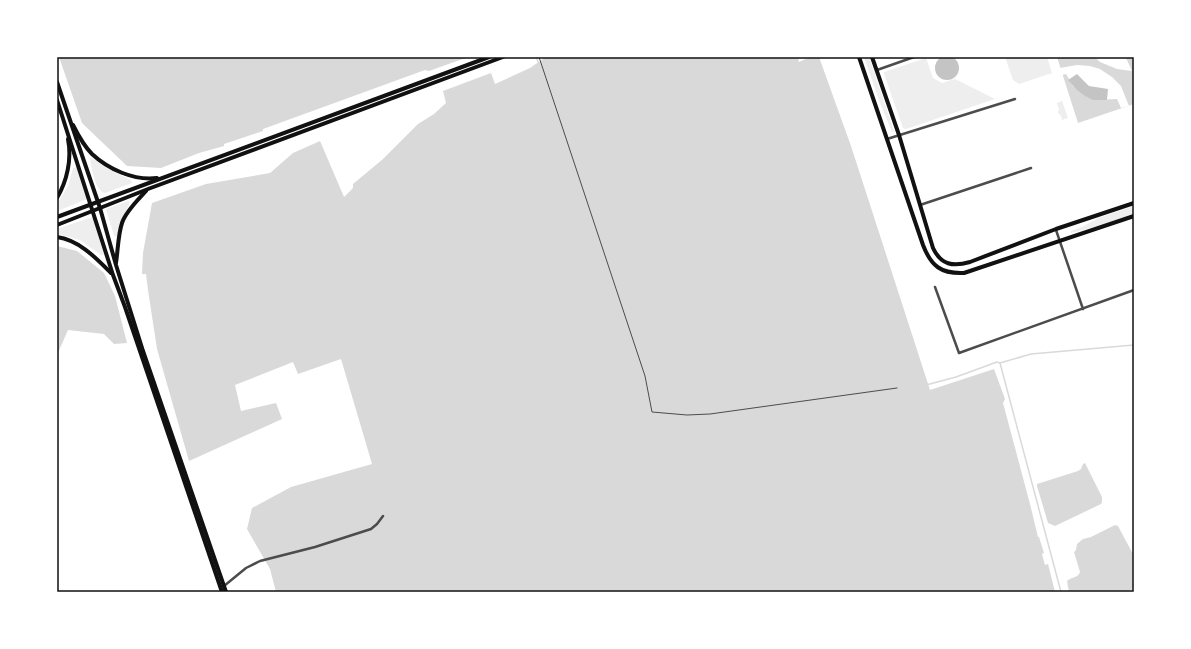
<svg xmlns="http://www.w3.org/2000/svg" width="1191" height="649" viewBox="0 0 1191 649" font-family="Jost,sans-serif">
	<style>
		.green { fill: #eee }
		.water { fill: #d9d9d9 }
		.pier { fill: #fff }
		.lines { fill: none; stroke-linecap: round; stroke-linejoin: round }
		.stream { stroke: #d9d9d9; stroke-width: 1.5 }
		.building { fill: #c4c4c4 }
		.service { stroke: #4c4c4c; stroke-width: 1 }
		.minor { stroke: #4c4c4c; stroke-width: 2.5 }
		.primary { stroke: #111; stroke-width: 4 }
		.neatline { fill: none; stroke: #111; stroke-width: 1.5 }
	</style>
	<rect width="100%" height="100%" fill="#fff"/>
	<g class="green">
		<path d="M864,57H869L894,131L892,132L880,103Z"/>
		<path d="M1005,57H1047L1052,73L1019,84L1013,80Z"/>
		<path d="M926,58L933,78L942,83L955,79L995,99L906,129L903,128L884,74V72Z"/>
		<path d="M1062,101L1068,118L1062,120L1061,116L1058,113L1059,109L1057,103Z"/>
		<path d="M91,157L105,167L131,180L132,183L105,193C95,191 92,168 90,159Z"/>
		<path d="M77,167L87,199L60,210L57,209V204L68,186L73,168Z"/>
		<path d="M128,201L130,203L122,219L117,237L114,236L106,209Z"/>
		<path d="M1134,206V214L1091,228L1071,233V231L1084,226L1098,218Z"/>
		<path d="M93,217L104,255H101L80,240L58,234L59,228Z"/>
	</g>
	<g class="water">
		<path d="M59,57H468L429,71L425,70L263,129V131L224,144V146L199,153L161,168L127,166L82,123Z"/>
		<path d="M546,57H798L799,62L810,57H819L851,146L930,390L994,369L1005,399L1003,403L1030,504L1038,537H1039L1044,553L1042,554L1045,565L1048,564L1055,592H276L270,569L247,529L252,508L291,487L372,464L341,359L298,374L293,362L235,385L241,411L276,403L282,419L189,461L157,349L148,290L146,274H142L143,253L152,203L206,184L270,173L293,153L320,141L344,197L353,188V184L383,159L418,124L434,114L446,103L443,91L491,73L495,84L530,68Z"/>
		<path d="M1057,57H1134V104L1078,123Z"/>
		<path d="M57,246L77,251L104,273L115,296L127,343L114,344L104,334L68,330L57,355Z"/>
		<path d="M1085,463L1102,497V502L1101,504L1055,526L1048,523L1037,486V484L1078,471L1081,469L1083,464Z"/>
		<path d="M1115,525L1118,526L1134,556V589L1124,592H1069L1067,581C1071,577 1078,578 1080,572L1074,552L1076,550L1077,544L1083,539L1091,537Z"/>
	</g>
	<g class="pier">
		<path d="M1095,57H1124L1127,60L1132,71L1117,69L1100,62Z"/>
		<path d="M1077,65L1090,66L1100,69L1112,77L1121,86L1129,106L1121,108L1117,99L1097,100L1087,97L1073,86L1066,74L1062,75L1060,68Z"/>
	</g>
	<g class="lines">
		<g class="stream">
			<path d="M536,57L539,64"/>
			<path d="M1000,363L1061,592"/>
			<path d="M926,385L956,377L997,362L1000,363L1031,354L1134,345"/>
		</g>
	</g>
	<g class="building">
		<circle cx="947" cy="68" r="12"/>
		<path d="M1077,74L1089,86L1108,89L1107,100H1093L1085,96L1077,90L1068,80Z"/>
	</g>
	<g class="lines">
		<path class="service" d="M539,57L645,376L652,412L687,415L710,414L897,388"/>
		<g class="minor">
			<path d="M877,70L914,57"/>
			<path d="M887,139L1015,99"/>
			<path d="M920,205L1031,168"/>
			<path d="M1056,230L1083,309"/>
			<path d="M935,287L959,353L1134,290"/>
			<path d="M224,586L246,568L260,561L315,547L371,529L377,524L383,516"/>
		</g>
		<g class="primary">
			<path d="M859,57L923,245C931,266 941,274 964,273L1134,216"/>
			<path d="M872,57L899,135L933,248C941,265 953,267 970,262L1056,229L1134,203"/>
			<path d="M57,82L100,208L116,265L143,351L226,592"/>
			<path d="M57,100L113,275L125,307L222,592"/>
			<path d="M73,125C78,135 84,146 92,154C108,169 134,181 157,178"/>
			<path d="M57,198C67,181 72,159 68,139"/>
			<path d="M57,217L489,57"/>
			<path d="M57,225L148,189L503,57"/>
			<path d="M57,237C79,240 96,258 111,273"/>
			<path d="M116,263C118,250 118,235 122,223C126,211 138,200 146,191"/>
		</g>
	</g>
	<rect width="1191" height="649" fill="none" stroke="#ffffff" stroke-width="116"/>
	<rect x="58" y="58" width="1075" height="533" class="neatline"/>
</svg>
